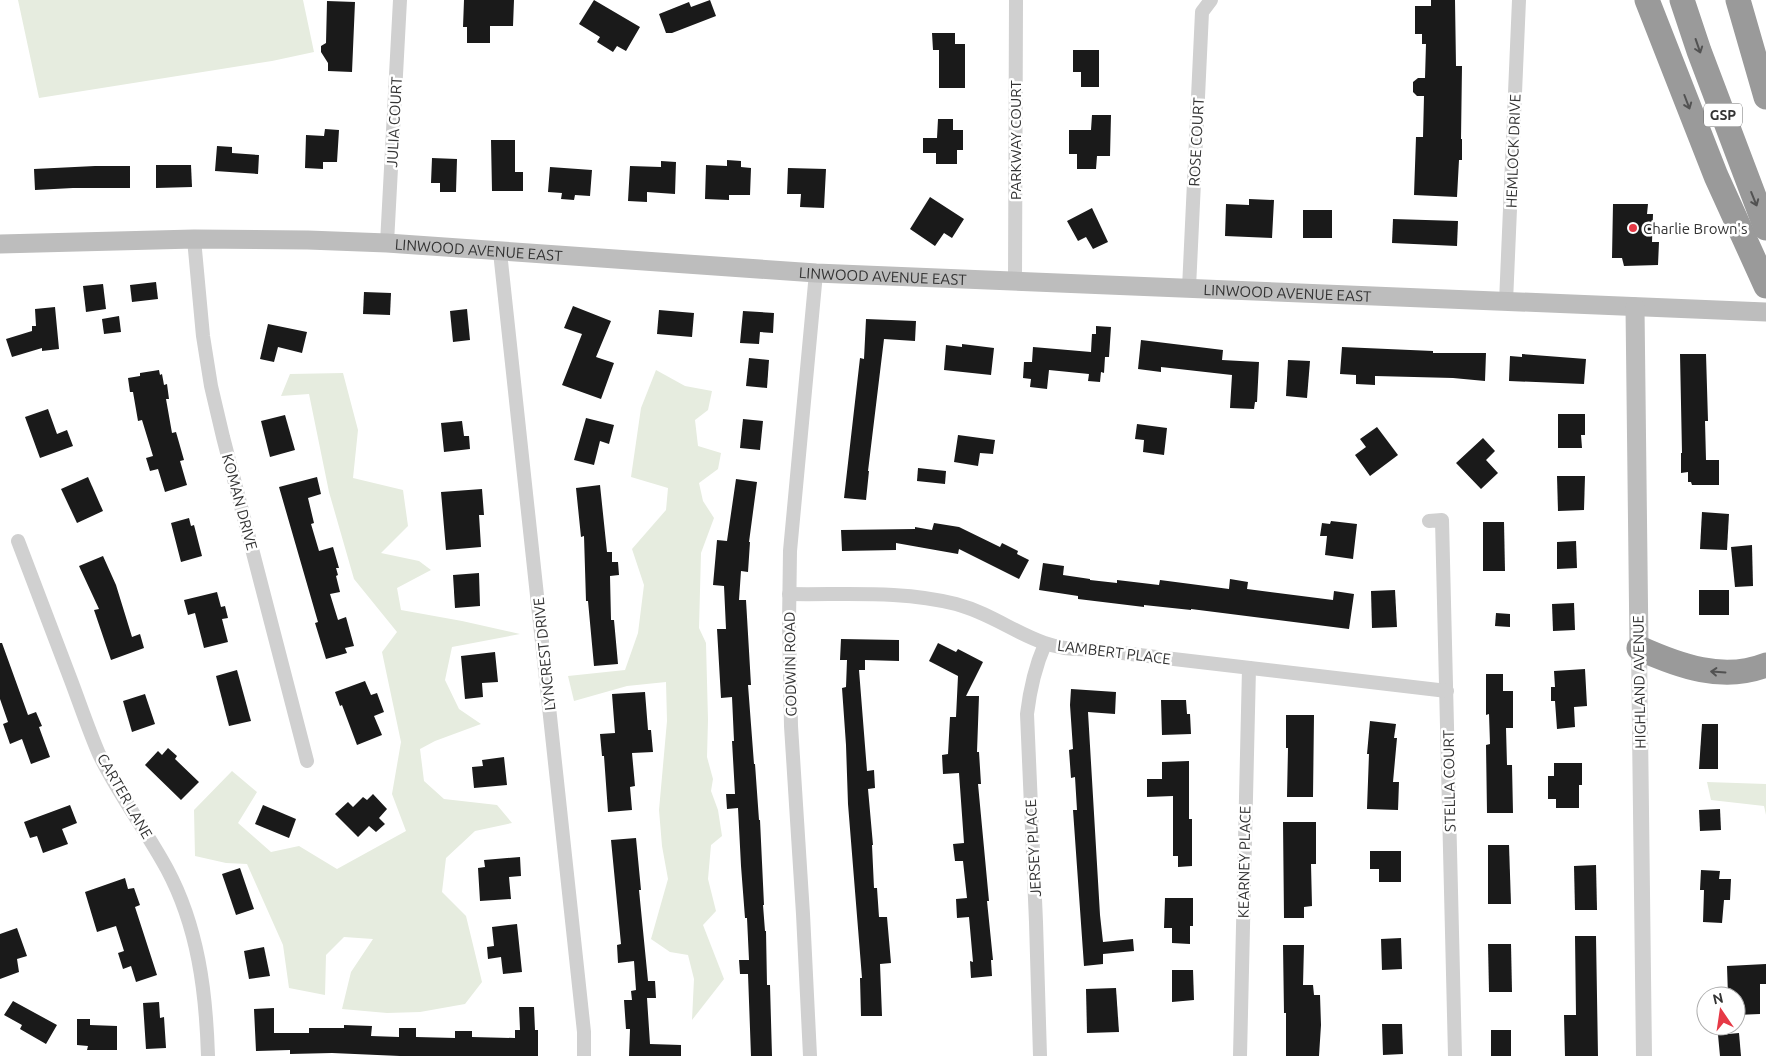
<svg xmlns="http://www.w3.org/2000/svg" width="1766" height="1056" viewBox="0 0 1766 1056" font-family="Ubuntu,sans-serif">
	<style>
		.green { fill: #e6ecdf }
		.building { fill: #1a1a1a }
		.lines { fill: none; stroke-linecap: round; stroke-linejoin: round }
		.minor { stroke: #d0d0d0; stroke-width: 14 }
		.tertiary { stroke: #d0d0d0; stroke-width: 16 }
		.secondary { stroke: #bdbdbd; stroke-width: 19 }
		.motorway { stroke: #9a9a9a; stroke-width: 25 }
		.oneway { stroke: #525252 }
		.poi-dot { fill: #e63946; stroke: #fff; stroke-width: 2 }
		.labels { text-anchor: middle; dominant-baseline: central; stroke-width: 5; stroke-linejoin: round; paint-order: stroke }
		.shield { fill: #fff; stroke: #707070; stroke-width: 1 }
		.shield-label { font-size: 14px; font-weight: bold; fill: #333 }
		.street-label { font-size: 15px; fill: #333; stroke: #fff }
		.poi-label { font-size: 15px; fill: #333; stroke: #fff; text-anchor: start }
	</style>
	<rect width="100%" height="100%" fill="#fff"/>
	<g class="green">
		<path d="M18,0H303L314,52L272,61L39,98Z"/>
		<path d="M656,370L685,386L712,391L708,410L695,420L698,446L721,453L718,469L699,483L703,501L714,518L701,553L699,628L706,643L708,720L707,757L713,779L711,791L718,810L722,836L711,845L708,879L716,911L703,925L724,979L692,1020L694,979L688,955L670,952L651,939L668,879L662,846L659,810L667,721L666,682L627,686L574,701L568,676L625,670L638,633L644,585L632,549L666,510L668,488L631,477L641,408Z"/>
		<path d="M343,373L358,430L353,478L403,490L408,526L381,553L419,561L431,570L397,588L401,610L462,621L520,634L452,647L445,680L459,709L481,724L435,741L420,749L424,781L444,799L497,805L512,823L475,831L446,858L442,892L466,916L482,982L465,1004L420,1012L387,1013L342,1009L351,972L373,939L344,937L326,955L325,995L289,988L283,945L247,864L226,863L195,856L194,810L232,771L257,792L238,823L271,852L299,846L337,869L406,831L392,794L401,742L382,652L397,632L354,579L329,492L309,394L281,396L290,374Z"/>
		<path d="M1707,782L1766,784V815L1764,806L1711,800Z"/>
	</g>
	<g class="building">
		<path d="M464,0H514L513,26H490V43H467V27H463Z"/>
		<path d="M594,0L640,27L626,51L617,46L613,52L597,42L600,37L579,24Z"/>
		<path d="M710,0L716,16L672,33H666L659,14L689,2L691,7Z"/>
		<path d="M1431,0H1455L1456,66H1462L1461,139H1462V160H1459L1457,197L1414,195L1416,137H1423L1424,96H1417L1413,92V82L1418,78H1425L1426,44H1422V34H1415V6H1431Z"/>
		<path d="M327,1L355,2L352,72L328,71V63L321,52V46L326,43Z"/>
		<path d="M932,33H955V44H965V88H939V50H933Z"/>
		<path d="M1073,50H1099V87H1081V72H1073Z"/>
		<path d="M1092,115H1111L1110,156H1097L1096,169H1077V154H1069V130H1091Z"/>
		<path d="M938,119H953V130H963V150H957V164H936V153H923V138H937Z"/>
		<path d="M325,129L339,130L337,162H323V169L305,168L306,135L324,136Z"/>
		<path d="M491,140H515V172H523V191H492Z"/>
		<path d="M217,146L232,147V153L259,155L258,174L215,171Z"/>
		<path d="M432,158L457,159L456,192H440V183H431Z"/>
		<path d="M727,160L741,161V167L751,168L750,195H729V200L705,199L706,165L727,166Z"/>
		<path d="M661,161L676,162L675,194L647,192V202L628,201L630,166L661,167Z"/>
		<path d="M156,165H191L192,187L156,188Z"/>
		<path d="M95,166H130V188H73L35,190L34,169Z"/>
		<path d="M550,167L592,170L590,196L575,195L574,200L561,199L562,193L548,192Z"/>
		<path d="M788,168L826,169L824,208L800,207L801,194H787Z"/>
		<path d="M930,197L964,219L952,238L944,233L935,246L910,229Z"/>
		<path d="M1249,199L1274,200L1272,238L1225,236L1226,204L1249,205Z"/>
		<path d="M1613,204H1648L1647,214H1653L1652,242H1659L1658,265L1624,266L1622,258H1612Z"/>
		<path d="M1092,208L1108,242L1093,249L1086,237L1078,241L1067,221Z"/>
		<rect x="1303" y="210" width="29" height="28"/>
		<path d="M1393,219L1458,221L1457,246L1392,243Z"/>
		<path d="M156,282L158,299L132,302L130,285Z"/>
		<path d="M103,284L106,309L86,312L83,286Z"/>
		<path d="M364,292L391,293L390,315L363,314Z"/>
		<path d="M573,306L611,321L596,357L614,363L601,399L562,385L582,334L564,328Z"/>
		<path d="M55,307L59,349L42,351V348L12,357L6,339L32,331V326H36L35,309Z"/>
		<path d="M467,309L470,340L453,342L450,311Z"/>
		<path d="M659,310L694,313L692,337L657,334Z"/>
		<path d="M743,311L774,313L773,333L760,332L759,344L740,343Z"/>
		<path d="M119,316L121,332L104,334L102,319Z"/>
		<path d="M866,319L916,321L915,341L884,339L868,471H869L866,500L844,498L860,358L864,359Z"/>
		<path d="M268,324L307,332L302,353L278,347L274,362L260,359Z"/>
		<path d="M1096,326L1111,327L1109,357H1105L1104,373L1101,372L1100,382L1088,381L1089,374L1049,370L1047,389L1030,387L1031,379L1023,378L1024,362H1032L1033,347L1091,352L1092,334H1096Z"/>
		<path d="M1141,340L1223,350L1222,360L1259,362L1257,402H1255L1254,409L1230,408L1232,375L1161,367V372L1138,369Z"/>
		<path d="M962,344L994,348L991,375L944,370L946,345L962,347Z"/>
		<path d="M1342,347L1433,351V353H1486L1485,381L1453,378L1375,376V385L1356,384V375L1340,374Z"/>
		<path d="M1522,354L1586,359L1584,384L1509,381L1510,356L1522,357Z"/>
		<path d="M1680,354H1706L1708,421H1705L1706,460H1719V485H1692L1691,482H1688V472L1681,473V453H1682Z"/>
		<path d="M749,358L769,360L767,388L746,386Z"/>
		<path d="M1288,360L1310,361L1307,398L1286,396Z"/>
		<path d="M159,370L160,375L162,374L164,385L167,384L169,399H166L172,433L176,432L184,460L180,461L187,485L165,492L158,469L150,471L146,458L153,456L142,420L138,421L133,392H130L128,378L140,376V373Z"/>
		<path d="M48,409L57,434L67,430L73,446L40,458L25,417Z"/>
		<path d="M1558,414H1585V435H1581L1582,448H1558Z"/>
		<path d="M285,415L295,450L270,457L261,421Z"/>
		<path d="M586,418L614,425L609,444L600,441L594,465L574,460Z"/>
		<path d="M743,419L763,421L760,450L740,448Z"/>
		<path d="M462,421L464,436H469L470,449L444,452L441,423Z"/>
		<path d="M1137,424L1167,428L1164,455L1143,452L1144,440L1135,439Z"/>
		<path d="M1377,427L1398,455L1370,476L1355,455L1366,447L1360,439Z"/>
		<path d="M958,435L995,440L993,454L980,453L978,466L954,462Z"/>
		<path d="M1483,438L1495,451L1486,460L1498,473L1481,489L1456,463Z"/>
		<path d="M918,468L946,471L945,484L917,481Z"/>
		<path d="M1557,476H1585L1584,510L1558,511Z"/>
		<path d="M88,477L103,511L77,523L61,489Z"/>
		<path d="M317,477L321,494L308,498L314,523L311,524L319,551L333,547L339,568H336L338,575L336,576L340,592L330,594L338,620L346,617L354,646L345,648L347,653L326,659L315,623L318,622L279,487Z"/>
		<path d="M736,479L757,482L749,542H750L748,572L741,571L739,600H746L751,685H748L754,764H755L759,820H760L764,905H763L765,931H766L767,985H770L772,1056H751L748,974H740L739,960H749L747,918H745L741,866L738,808L727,809L726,794H735L732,741H734L732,697L721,698L717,629H726L724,586L713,585L717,540L727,541Z"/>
		<path d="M600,485L607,552H612V562H618L619,575L610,576L611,620H614L618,664L594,666L588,601H586L584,536L581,537L576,488Z"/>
		<path d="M482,489L484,515H479L481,547L446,550L441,492Z"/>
		<path d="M1702,512L1729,514L1727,550L1700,549Z"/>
		<path d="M189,518L191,526L194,525L202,556L181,562L171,523Z"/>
		<path d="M1331,521L1357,524L1353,559L1325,555L1327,536H1320L1322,523L1330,524Z"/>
		<path d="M1483,522H1504L1505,571H1483Z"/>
		<path d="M934,523L959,527L1000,547L1002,543L1018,551L1017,554L1029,560L1019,579L959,549L958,554L896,543V550L842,551L841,530L915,529V527L932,530Z"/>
		<path d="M1576,541L1577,568L1557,569V542Z"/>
		<path d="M1752,545L1753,586L1735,587L1731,547Z"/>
		<path d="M103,556L116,585L132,637L140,634L144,648L111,660L94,610L99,609L79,566Z"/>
		<path d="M1043,563L1064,566L1063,575L1090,579V580L1117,583V580L1159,585L1160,580L1229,589L1230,579L1248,582L1247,589L1333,600L1334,591L1354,594L1349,629L1191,609V610L1144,605V607L1078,599V596L1039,590Z"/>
		<path d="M479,573L480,606L455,608L453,575Z"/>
		<path d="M1395,590L1397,627L1372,628L1371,591Z"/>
		<rect x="1699" y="590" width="30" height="25"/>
		<path d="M217,592L221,607L225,606L228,618L222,619L228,642L204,648L195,613L188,615L184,600Z"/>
		<path d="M1574,603L1575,630L1553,631L1552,604Z"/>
		<path d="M1496,613L1510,614V627L1495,626Z"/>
		<path d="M841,639L899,640V661L865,660V670H859L867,771L874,770L875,788L868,789L873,845H872L874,888H877L879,917H887L891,963L880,964L882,1016H861L860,978H862L848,804L846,745L842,688L846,687L847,660H840Z"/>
		<path d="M0,643H2L28,715L36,712L42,726L39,727L50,757L31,764L22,739L10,744L3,724L8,722L0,699Z"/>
		<path d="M938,643L956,652L958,649L983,662L966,696H979L977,752H979L981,784H978L989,901H987L993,960H991L992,976L971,978L970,961L973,962L969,917L957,918L956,899L967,898L963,861H955L953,844L964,843L959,773L943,774L942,755L948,754L950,717H956L958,676L929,661Z"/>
		<path d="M495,652L498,682L482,683L483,697L465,699L461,656Z"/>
		<path d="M1585,669L1587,706L1574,707L1575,727L1557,729L1555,701H1551V687H1555L1554,671Z"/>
		<path d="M237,670L251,721L229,726L216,676Z"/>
		<path d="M1486,674H1503V691H1513V728H1506L1507,765H1512L1513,813H1487L1486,745L1490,744L1489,714L1486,715Z"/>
		<path d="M365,681L371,695L377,693L384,712L374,716L382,735L357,745L342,705L340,706L335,692Z"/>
		<path d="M1071,689L1116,692L1115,714L1088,712L1100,915L1103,942L1133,939L1134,951L1103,954V964L1084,966L1073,810H1077L1075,777L1071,778L1069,750L1073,749L1070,705Z"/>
		<path d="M645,692L648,730H651L653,752L632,753L635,786L630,787L632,810L608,812L604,756H602L600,734L615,733L612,694Z"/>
		<path d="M145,694L155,724L132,732L123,701Z"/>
		<path d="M1161,700H1186L1187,714H1190L1191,734L1162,735Z"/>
		<path d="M1286,715H1314L1313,797H1287L1288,748H1286Z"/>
		<path d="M1370,721L1396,724L1394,738H1397L1393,782H1399L1398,810L1367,809L1369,754H1367Z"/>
		<path d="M1702,724H1718V769H1699Z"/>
		<path d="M168,748L177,756L175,759L199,782L181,800L145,765L158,751L162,755Z"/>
		<path d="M504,757L507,785L474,788L472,767L483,766L482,760Z"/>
		<path d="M1189,761V819H1192V866L1178,867V856H1173V796L1147,797V779H1162V762Z"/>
		<path d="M1554,763H1582V785H1579V808H1556V799H1548V776H1554Z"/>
		<path d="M373,794L387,809L379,818L385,824L376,832L369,826L358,837L335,814L348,802L353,807L363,797L367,800Z"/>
		<path d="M70,805L77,823L62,829L68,844L43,853L37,836L30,838L24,822Z"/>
		<path d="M263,805L296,819L289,838L255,824Z"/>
		<path d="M1720,809L1721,830L1700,831L1699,810Z"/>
		<path d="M1283,822H1316V864H1311L1312,906L1304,907V918H1284Z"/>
		<path d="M636,838L641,890H639L648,981H655L656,998H647L650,1044L681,1045V1056H629L630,1029H626L624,1000H632L631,991L636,990L634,961L618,963L617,945L621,944L611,840Z"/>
		<path d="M1488,845H1509L1511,904H1488Z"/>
		<path d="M1370,851H1401V882H1379V869H1370Z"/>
		<path d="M520,857L521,876L509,877L511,899L480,901L478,868L485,867L484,860Z"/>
		<path d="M1596,865L1597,910H1575L1574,866Z"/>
		<path d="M240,868L254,909L236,915L222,874Z"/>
		<path d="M1701,870L1720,871L1719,879H1731L1730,900H1724L1722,923L1703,922L1704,890H1700Z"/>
		<path d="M125,878L128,889L134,888L140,905L135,907L157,975L136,982L131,966L123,969L118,953L124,951L116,926L97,932L85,892Z"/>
		<path d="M1165,898H1193V926H1190V944L1172,943V928H1164Z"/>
		<path d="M517,924L522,972L503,974L501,957L488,959L487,947L494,946L492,927Z"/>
		<path d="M17,928L27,956L17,959L19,972L0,979V934Z"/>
		<path d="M1575,936H1596L1598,1056H1565L1564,1015H1576Z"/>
		<path d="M1401,938L1402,969L1382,970L1381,939Z"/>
		<path d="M1488,944H1511L1512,992H1489Z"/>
		<path d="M1283,945H1304L1303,985H1313L1314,995H1320L1321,1025L1319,1056H1286V1013H1284Z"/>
		<path d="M264,947L270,976L249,979L244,951Z"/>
		<path d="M1766,964V984H1760V1014L1736,1015V996H1728L1727,966Z"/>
		<path d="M1172,970H1193L1194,1000L1172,1002Z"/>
		<path d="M1116,988L1119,1032L1087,1033L1086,989Z"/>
		<path d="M13,1001L57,1025L46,1044L20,1029L22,1025L4,1015Z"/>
		<path d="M159,1002L160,1018L164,1017L166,1048L146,1049L143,1003Z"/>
		<path d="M519,1007H534L535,1030H538V1056H400L332,1053L290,1054V1050L256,1051L254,1009L274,1008V1033H309V1028H344V1025L372,1026L371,1036L399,1037V1028H416V1037L455,1038V1031H472V1037L515,1038V1030H520Z"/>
		<path d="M77,1019H90V1025L117,1026V1050H87L88,1046L77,1045Z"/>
		<path d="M1382,1024H1402L1403,1054L1383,1055Z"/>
		<rect x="1491" y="1030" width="20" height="26"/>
		<path d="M1739,1033L1741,1056H1720L1718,1035Z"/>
	</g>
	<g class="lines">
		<g class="minor">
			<path d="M194,239L203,336L211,386L223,437L307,761"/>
			<path d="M387,243L400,0"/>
			<path d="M500,252L584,1032V1056"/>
			<path d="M1015,280L1016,0"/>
			<path d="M1189,288L1202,12L1211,0"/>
			<path d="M1506,302L1519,0"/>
			<path d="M1429,521L1442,520L1455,1056"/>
			<path d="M18,541C36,588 54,636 72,683C81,707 89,731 99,754C118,794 146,830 167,869C198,927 206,991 208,1056"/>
			<path d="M789,594C845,595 902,590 956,604C1005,617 1034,652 1088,649L1447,691"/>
			<path d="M810,1056L803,914L791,726L789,623L790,551L816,273"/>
			<path d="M1040,1056L1036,922L1027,714C1030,689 1035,667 1045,644"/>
			<path d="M1240,1056L1249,668"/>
		</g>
		<path class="tertiary" d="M1639,648L1644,1056"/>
		<g class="secondary">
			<path id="s1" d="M0,244L194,239L308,240L387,243L816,273L1766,312"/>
			<path d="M1635,307L1639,648"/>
		</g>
		<g class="motorway">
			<path d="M1647,0L1716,176L1766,286"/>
			<path d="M1682,0L1699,51L1766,228"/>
			<path d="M1738,0L1766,97"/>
			<path d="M1639,648C1679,666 1723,682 1766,665"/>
		</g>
	</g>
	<defs><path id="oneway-shaft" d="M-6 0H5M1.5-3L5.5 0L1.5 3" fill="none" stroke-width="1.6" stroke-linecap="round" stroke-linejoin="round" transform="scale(1.25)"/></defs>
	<g class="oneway">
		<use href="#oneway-shaft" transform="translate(1698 46) rotate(71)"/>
		<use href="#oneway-shaft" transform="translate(1687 102) rotate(69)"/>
		<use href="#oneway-shaft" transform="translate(1754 199) rotate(68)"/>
		<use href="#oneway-shaft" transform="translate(1718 672) rotate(-176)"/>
	</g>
	<circle class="poi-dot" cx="1633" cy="228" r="5"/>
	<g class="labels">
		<rect class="shield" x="1704" y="103.5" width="38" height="23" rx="4"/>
		<g class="shield-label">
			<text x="1723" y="115">GSP</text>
		</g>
		<g class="street-label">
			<text transform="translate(394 122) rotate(-87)">JULIA COURT</text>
			<text transform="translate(1015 140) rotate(-90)">PARKWAY COURT</text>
			<text transform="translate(1196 142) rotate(-87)">ROSE COURT</text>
			<text transform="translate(1513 151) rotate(-88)">HEMLOCK DRIVE</text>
			<text stroke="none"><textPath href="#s1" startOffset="479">LINWOOD AVENUE EAST</textPath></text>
			<text stroke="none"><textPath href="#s1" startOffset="884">LINWOOD AVENUE EAST</textPath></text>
			<text stroke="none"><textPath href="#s1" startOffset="1289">LINWOOD AVENUE EAST</textPath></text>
			<text transform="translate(240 502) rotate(75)">KOMAN DRIVE</text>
			<text transform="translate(1114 652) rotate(7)">LAMBERT PLACE</text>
			<text transform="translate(544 654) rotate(-96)">LYNCREST DRIVE</text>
			<text transform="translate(790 664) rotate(-91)">GODWIN ROAD</text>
			<text transform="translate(1639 682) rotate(-91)">HIGHLAND AVENUE</text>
			<text transform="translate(1449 781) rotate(-91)">STELLA COURT</text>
			<text transform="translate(125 796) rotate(60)">CARTER LANE</text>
			<text transform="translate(1033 848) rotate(-93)">JERSEY PLACE</text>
			<text transform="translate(1244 862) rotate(-89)">KEARNEY PLACE</text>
		</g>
		<g class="poi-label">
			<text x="1643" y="228">Charlie Brown's</text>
		</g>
	</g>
	<g transform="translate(1721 1011) rotate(347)"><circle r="24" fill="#ffffff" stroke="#adadad"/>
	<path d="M0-4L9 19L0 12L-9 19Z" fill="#e63946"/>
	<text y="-8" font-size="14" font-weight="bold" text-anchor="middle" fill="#333333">N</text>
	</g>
</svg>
